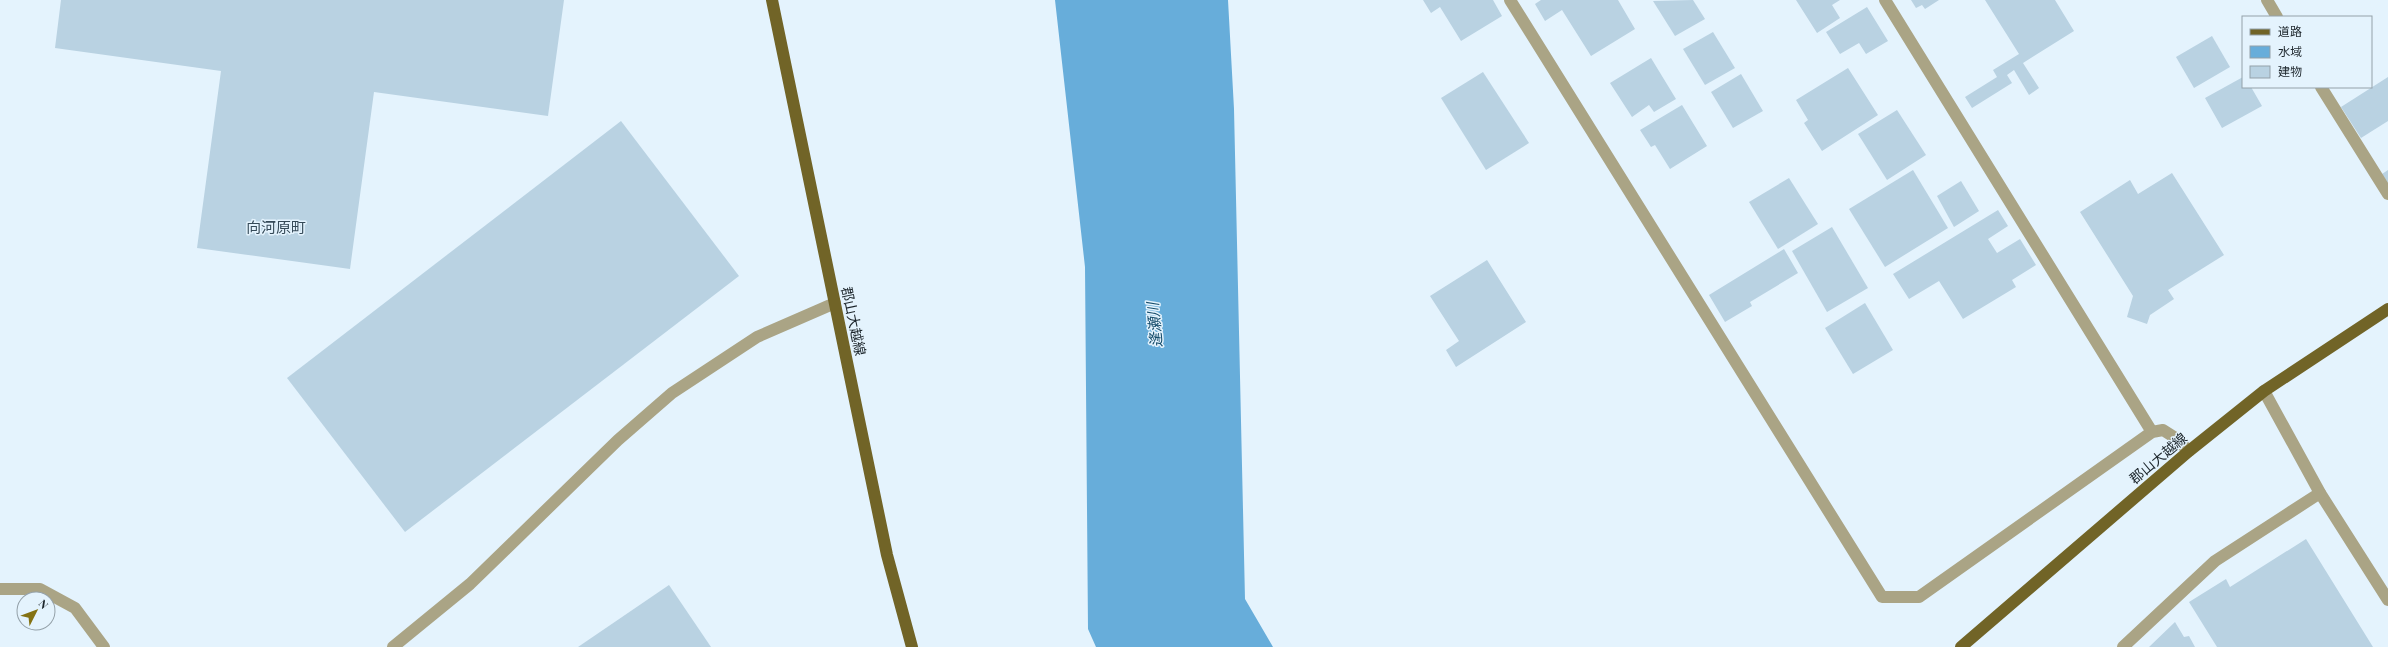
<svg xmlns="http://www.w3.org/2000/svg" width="2388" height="647" viewBox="0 0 2388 647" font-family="'Playfair Display','Noto Sans JP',serif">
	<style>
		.water { fill: #67adda }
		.building { fill: #b9d2e2 }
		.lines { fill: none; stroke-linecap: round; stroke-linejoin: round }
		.minor { stroke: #aaa485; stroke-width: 12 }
		.major { stroke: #716427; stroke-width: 12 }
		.labels { text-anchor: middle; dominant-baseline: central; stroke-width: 3; stroke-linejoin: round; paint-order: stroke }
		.street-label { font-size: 14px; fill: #1c252b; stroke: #e4f3fd }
		.neighbourhood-label { font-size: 15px; fill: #354a58; stroke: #e4f3fd }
		.water-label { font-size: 15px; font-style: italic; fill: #154c6b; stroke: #e4f3fd }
	</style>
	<rect width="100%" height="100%" fill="#e4f3fd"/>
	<path class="water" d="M1055,0H1228L1234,109L1245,599L1273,647H1096L1088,629L1085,267Z"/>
	<g class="building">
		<path d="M61,0H564L548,116L374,92L350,269L197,248L221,71L55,48Z"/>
		<path d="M1423,0H1493L1502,16L1461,41L1440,7L1431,13Z"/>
		<path d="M1541,0H1618L1635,29L1591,56L1562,10L1545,21L1535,4Z"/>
		<path d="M1693,0L1705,19L1675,36L1653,1Z"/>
		<path d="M1796,0H1840L1832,5L1840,18L1817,33Z"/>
		<path d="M1911,0H1939L1925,9L1922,5L1916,8Z"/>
		<path d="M1985,0H2055L2074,31L2023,63L2039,88L2029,95L2014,70L2007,75L2012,83L1972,108L1965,97L1997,77L1993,70L2019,54Z"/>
		<path d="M1867,7L1888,41L1866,54L1859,43L1840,54L1826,32Z"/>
		<path d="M1713,32L1735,68L1705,85L1683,49Z"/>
		<path d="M2212,36L2230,67L2194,88L2176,57Z"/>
		<path d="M1651,58L1676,99L1654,112L1649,105L1632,117L1610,83Z"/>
		<path d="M1848,68L1878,115L1822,151L1804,123L1808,120L1796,100Z"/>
		<path d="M1483,72L1529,143L1486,170L1441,98Z"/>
		<path d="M1741,74L1763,111L1733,128L1711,92Z"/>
		<path d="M2243,77V87H2251L2262,106L2222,128L2205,98Z"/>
		<path d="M2388,77V121L2361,138L2341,107Z"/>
		<path d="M1682,105L1707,146L1670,169L1655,145L1651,147L1640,130Z"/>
		<path d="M1897,110L1926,155L1887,180L1858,134Z"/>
		<path d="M621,121L739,276L405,532L287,378Z"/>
		<path d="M1913,170L1948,228L1885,267L1849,209Z"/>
		<path d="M2388,170V183L2382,174Z"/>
		<path d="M2172,173L2224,255L2168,290L2174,299L2150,315L2147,324L2127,317L2133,296L2080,212L2130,180L2138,194Z"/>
		<path d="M1789,178L1818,224L1778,249L1749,202Z"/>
		<path d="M1961,181L1979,211L1954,227L1937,196Z"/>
		<path d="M1998,210L2008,226L1988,239L1997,253L2020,239L2036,265L2012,280L2016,287L1963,319L1939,281L1909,299L1893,274Z"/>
		<path d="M1832,227L1868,288L1827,312L1792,251Z"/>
		<path d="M1784,249L1798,273L1750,302L1752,306L1725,322L1709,295Z"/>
		<path d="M1487,260L1526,322L1456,367L1446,350L1459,341L1430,296Z"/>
		<path d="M1865,303L1893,350L1853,374L1825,328Z"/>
		<path d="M2306,539L2373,647H2217L2189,602L2226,579L2230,587Z"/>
		<path d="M669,585L711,647H578Z"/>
		<path d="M2175,622L2184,637L2189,636L2195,647H2149Z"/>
	</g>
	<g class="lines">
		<g class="minor">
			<path d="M1510,0L1882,597H1919L2152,432L2163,430L2174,437L2189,451"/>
			<path d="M1885,0L2152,432"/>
			<path d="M2267,0L2277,17"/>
			<path d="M2321,87L2388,194"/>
			<path d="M2264,391L2320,493L2388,600"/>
			<path d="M0,589H40L75,608L104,647"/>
			<path d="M393,647L470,584L618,440L672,393L757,337L835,303"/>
			<path d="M2123,647L2215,561L2320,493"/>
		</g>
		<g class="major">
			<path d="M772,0L887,555L912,647"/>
			<path d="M1961,647L2189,451L2264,391L2388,309"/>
		</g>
	</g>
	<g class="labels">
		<g class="street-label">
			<text transform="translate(854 321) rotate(78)">郡山大越線</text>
			<text transform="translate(2158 458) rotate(-40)">郡山大越線</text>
		</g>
		<g class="neighbourhood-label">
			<text x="276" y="227">向河原町</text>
		</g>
		<g class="water-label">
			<text transform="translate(1154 325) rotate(-95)">逢瀬川</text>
		</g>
	</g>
	<rect x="2242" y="16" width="130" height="72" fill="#e4f3fd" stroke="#94a1a9"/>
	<rect x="2250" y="29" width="20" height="6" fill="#716427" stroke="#94a1a9"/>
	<text x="2278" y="36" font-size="12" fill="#1c252b">道路</text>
	<rect x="2250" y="46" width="20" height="12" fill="#67adda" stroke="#94a1a9"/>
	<text x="2278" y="56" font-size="12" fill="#1c252b">水域</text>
	<rect x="2250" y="66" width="20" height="12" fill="#b9d2e2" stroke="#94a1a9"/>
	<text x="2278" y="76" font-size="12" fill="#1c252b">建物</text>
	<g transform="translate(36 611) rotate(48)"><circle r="19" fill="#e4f3fd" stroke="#94a1a9"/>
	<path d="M0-3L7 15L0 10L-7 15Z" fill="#847213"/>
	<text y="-6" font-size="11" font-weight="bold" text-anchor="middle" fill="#1c252b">N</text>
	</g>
</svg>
